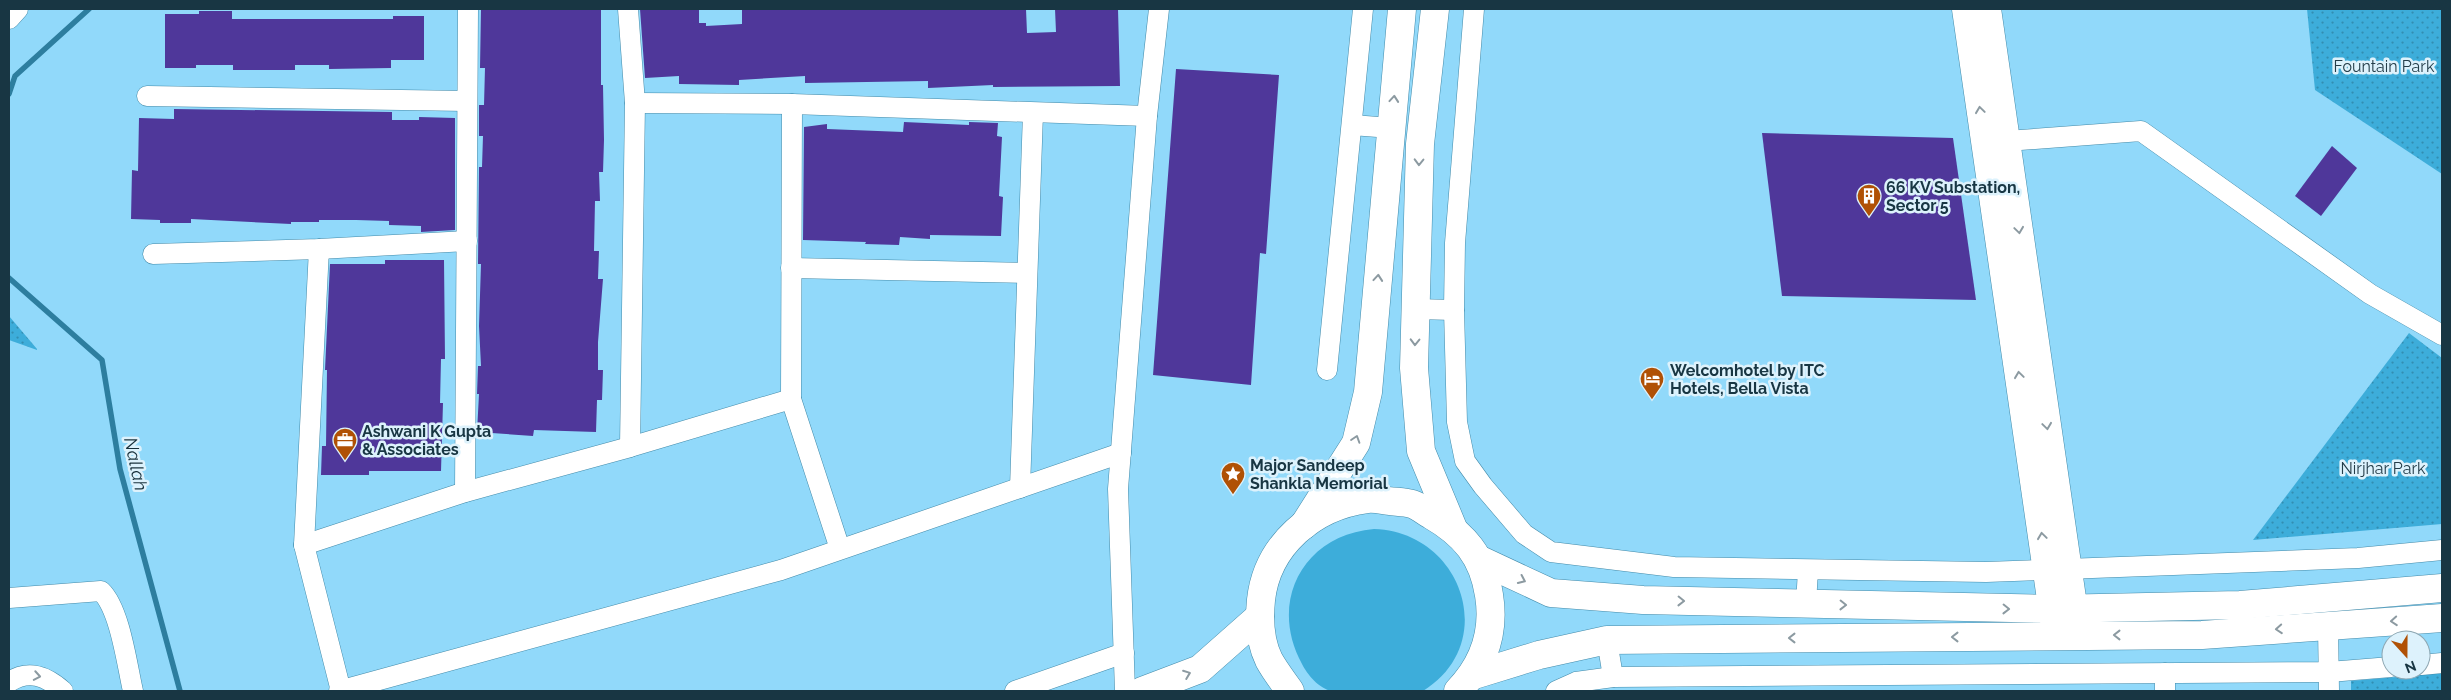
<svg xmlns="http://www.w3.org/2000/svg" width="2451" height="700" viewBox="0 0 2451 700" font-family="Raleway,sans-serif">
	<style>
		.green { fill: #3dadda }
		.park { fill: url(#park-dots) }
		.lines { fill: none; stroke-linecap: round; stroke-linejoin: round }
		.stream { stroke: #2d7e9f; stroke-width: 5.5 }
		.building { fill: #4f379a }
		.street-casing { stroke: #428aa9; stroke-width: 21 }
		.secondary-casing { stroke: #428aa9; stroke-width: 29 }
		.street { stroke: #fff; stroke-width: 20 }
		.secondary { stroke: #fff; stroke-width: 28 }
		.oneway { stroke: #8c9aa1 }
		.labels { text-anchor: middle; dominant-baseline: central; stroke-width: 5; stroke-linejoin: round; paint-order: stroke }
		.park-label { font-size: 16px; fill: #243d49; stroke: #ddf2fc }
		.poi-label { font-size: 16px; font-weight: bold; fill: #183643; stroke: #ddf2fc; text-anchor: start }
		.water-label { font-size: 18px; font-style: italic; fill: #172f3a; stroke: #ddf2fc }
	</style>
	<defs>
		<pattern id="park-dots" width="8" height="8" patternUnits="userSpaceOnUse" patternTransform="scale(1.25)"><rect width="8" height="8" fill="#3dadda"/><path d="M2 2h.1M6 6h.1" fill="none" stroke="#328eb2" stroke-width="1.8" stroke-linecap="round"/></pattern>
	</defs>
	<rect width="100%" height="100%" fill="#91d9fa"/>
	<path class="green" d="M1374,529C1463,532 1500,644 1423,691C1401,691 1380,691 1358,691C1350,691 1340,693 1332,691C1319,689 1307,674 1302,664C1268,602 1303,535 1374,529Z"/>
	<g class="park">
		<path d="M2307,9H2442V174L2315,90Z"/>
		<path d="M9,316L37,349V350L9,340Z"/>
		<path d="M2409,333L2442,358V524L2253,540Z"/>
		<path d="M2442,673V691H2351V681Z"/>
	</g>
	<g class="lines">
		<g class="stream">
			<path d="M9,94L15,76L89,9"/>
			<path d="M9,278L102,360L120,469L180,691"/>
		</g>
	</g>
	<g class="building">
		<path d="M481,9H601V85H603L604,140L603,172H599L600,201H595L594,251H599L598,279H603L598,342V370H603L602,400H597L596,432L534,430L533,436L477,432L479,394H477L478,366H481L479,326L481,264H478L479,167H482L483,136H479V105H484L485,68H480Z"/>
		<path d="M640,9H699V23H706V26L742,24V9H1026L1027,33L1056,32L1055,9H1118L1120,86L993,87V85L928,88V81L805,83V76L739,80V85L679,84V76L645,78Z"/>
		<path d="M199,11H232V19H393V16H424V60H391V68L329,69V65H295V70H233V65H196V68H165V14H199Z"/>
		<path d="M1176,69L1279,75L1266,254L1260,253L1251,385L1153,375Z"/>
		<path d="M174,109L392,112V120H419V117L455,118V230L421,232V226L389,225V221L356,220H319V222H291V224L191,219V223H160V220L131,219L132,170L138,171L139,118L174,119Z"/>
		<path d="M904,122L969,125V122L998,123L997,136L1002,137L999,196L1003,197L1001,236L930,235V239L900,237L899,245L865,244L866,242L803,240L804,127L827,124V129L903,132Z"/>
		<path d="M1762,133L1953,138L1976,300L1782,296Z"/>
		<path d="M2332,146L2357,168L2321,216L2295,196Z"/>
		<path d="M385,260H444L445,359H441L440,403H443L441,471H369V475H321L322,446H326L327,370H325L330,264H385Z"/>
	</g>
	<g class="lines">
		<defs>
			<g id="street">
				<path d="M628,9L635,103L630,447"/>
				<path d="M1474,9L1455,243L1454,310L1457,422L1465,461L1483,486L1524,534L1551,552L1674,567L1986,572L2358,558L2442,550"/>
				<path d="M9,19L18,9"/>
				<path d="M147,96L467,101"/>
				<path d="M635,103L792,104L1147,116"/>
				<path d="M792,104L791,399L840,549"/>
				<path d="M1352,125L1391,128"/>
				<path d="M1993,142L2141,131L2370,294L2442,335"/>
				<path d="M319,249L304,545L341,691"/>
				<path d="M153,254L319,249L467,241"/>
				<path d="M791,268L1027,273"/>
				<path d="M1415,309L1454,310"/>
				<path d="M1327,370L1363,9"/>
				<path d="M1020,488L1033,113"/>
				<path d="M465,492L468,9"/>
				<path d="M304,545L465,492L630,447L791,399"/>
				<path d="M9,598L101,591C120,609 127,665 133,691"/>
				<path d="M1806,604L1808,570"/>
				<path d="M2328,626L2329,691"/>
				<path d="M1607,640L1613,677"/>
				<path d="M2421,665L2442,663"/>
				<path d="M9,682C29,669 46,676 63,691"/>
				<path d="M339,691L781,570L1121,453"/>
				<path d="M1015,691L1124,653"/>
				<path d="M1125,691L1118,489L1147,116L1159,9"/>
				<path d="M1556,691L1576,682L1613,677L2329,672L2391,667"/>
				<path d="M2165,691V673"/>
			</g>
			<g id="secondary">
				<path d="M1435,9L1420,144L1414,368L1421,451L1453,528"/>
				<path d="M1966,9L2055,627"/>
				<path d="M1987,9L2076,626"/>
				<path d="M1304,525L1356,443L1368,392L1402,9"/>
				<path d="M1478,559L1551,593L1643,600L2053,609L2240,605L2442,588"/>
				<path d="M1474,675L1539,655L1607,640L2202,635L2442,618"/>
				<path d="M1142,691L1200,669L1260,616"/>
				<path d="M1290,691C1283,681 1275,671 1269,660C1260,642 1259,620 1261,600C1267,545 1313,506 1367,499C1374,498 1382,500 1389,501C1396,502 1405,502 1412,504C1419,506 1425,512 1431,515C1464,534 1483,556 1489,595C1495,632 1484,664 1458,691"/>
			</g>
		</defs>
		<use href="#street" class="street-casing"/>
		<use href="#secondary" class="secondary-casing"/>
		<use href="#street" class="street"/>
		<use href="#secondary" class="secondary"/>
	</g>
	<defs><path id="oneway-chevron" d="M-2-3.5L2.5 0L-2 3.5" fill="none" stroke-width="1.6" stroke-linecap="round" stroke-linejoin="round" transform="scale(1.25)"/></defs>
	<g class="oneway">
		<use href="#oneway-chevron" transform="translate(1394 99) rotate(-85)"/>
		<use href="#oneway-chevron" transform="translate(1980 110) rotate(-98)"/>
		<use href="#oneway-chevron" transform="translate(1419 162) rotate(91)"/>
		<use href="#oneway-chevron" transform="translate(2019 230) rotate(82)"/>
		<use href="#oneway-chevron" transform="translate(1378 278) rotate(-85)"/>
		<use href="#oneway-chevron" transform="translate(1415 342) rotate(91)"/>
		<use href="#oneway-chevron" transform="translate(2019 375) rotate(-98)"/>
		<use href="#oneway-chevron" transform="translate(2047 426) rotate(82)"/>
		<use href="#oneway-chevron" transform="translate(1356 439) rotate(-72)"/>
		<use href="#oneway-chevron" transform="translate(2042 536) rotate(-98)"/>
		<use href="#oneway-chevron" transform="translate(1522 580) rotate(25)"/>
		<use href="#oneway-chevron" transform="translate(1681 601) rotate(1)"/>
		<use href="#oneway-chevron" transform="translate(1843 605) rotate(1)"/>
		<use href="#oneway-chevron" transform="translate(2006 609) rotate(1)"/>
		<use href="#oneway-chevron" transform="translate(2394 621) rotate(176)"/>
		<use href="#oneway-chevron" transform="translate(2279 629) rotate(176)"/>
		<use href="#oneway-chevron" transform="translate(2117 635) rotate(180)"/>
		<use href="#oneway-chevron" transform="translate(1955 637) rotate(180)"/>
		<use href="#oneway-chevron" transform="translate(1792 638) rotate(180)"/>
		<use href="#oneway-chevron" transform="translate(1187 674) rotate(-21)"/>
		<use href="#oneway-chevron" transform="translate(37 676) rotate(10)"/>
	</g>
	<defs>
		<symbol id="building-pin" viewBox="-11 -11 22 30"><path d="M0 17L-7.5 6A9.5 9.5 0 1 1 7.5 6Z" fill="#b05105" stroke="#ddf2fc"/><path d="M-4-6H4V6H1V3H-1V6H-4ZM-2.5-4.3h1.7v1.8h-1.7ZM.8-4.3h1.7v1.8H.8ZM-2.5-1h1.7V.8h-1.7ZM.8-1h1.7V.8H.8Z" fill="#fff"/></symbol>
		<symbol id="hotel-pin" viewBox="-11 -11 22 30"><path d="M0 17L-7.5 6A9.5 9.5 0 1 1 7.5 6Z" fill="#b05105" stroke="#ddf2fc"/><path d="M-6-4.5h1.5V1H6V5H4.5V3h-9V5H-6ZM-4 0a1.8 1.8 0 1 1 3.6 0ZM.5 0V-2.5h3Q6-2.5 6 0Z" fill="#fff"/></symbol>
		<symbol id="office-pin" viewBox="-11 -11 22 30"><path d="M0 17L-7.5 6A9.5 9.5 0 1 1 7.5 6Z" fill="#b05105" stroke="#ddf2fc"/><path d="M-6-3h4V-5.5h4V-3h4V5H-6ZM-1-4.5V-3h2v-1.5ZM-6 0V1H6V0Z" fill="#fff"/></symbol>
		<symbol id="sight-pin" viewBox="-11 -11 22 30"><path d="M0 17L-7.5 6A9.5 9.5 0 1 1 7.5 6Z" fill="#b05105" stroke="#ddf2fc"/><path d="M0-6L1.8-2.2L6-1.7L2.9 1.2L3.7 5.4L0 3.3L-3.7 5.4L-2.9 1.2L-6-1.7L-1.8-2.2Z" fill="#fff"/></symbol>
	</defs>
	<g fill-rule="evenodd">
		<use href="#building-pin" x="1855" y="182" width="28" height="38"/>
		<use href="#hotel-pin" x="1638" y="365" width="28" height="38"/>
		<use href="#office-pin" x="331" y="426" width="28" height="38"/>
		<use href="#sight-pin" x="1219" y="460" width="28" height="38"/>
	</g>
	<g class="labels">
		<g class="park-label">
			<text x="2384" y="66">Fountain Park</text>
			<text x="2383" y="468">Nirjhar Park</text>
		</g>
		<g class="poi-label">
			<text x="1886" y="187">66 KV Substation,<tspan x="1886" dy="18">Sector 5</tspan></text>
			<text x="1670" y="370">Welcomhotel by ITC<tspan x="1670" dy="18">Hotels, Bella Vista</tspan></text>
			<text x="362" y="431">Ashwani K Gupta<tspan x="362" dy="18">&amp; Associates</tspan></text>
			<text x="1250" y="465">Major Sandeep<tspan x="1250" dy="18">Shankla Memorial</tspan></text>
		</g>
		<g class="water-label">
			<text transform="translate(136 464) rotate(78)">Nallah</text>
		</g>
	</g>
	<rect width="2451" height="700" fill="none" stroke="#183643" stroke-width="20"/>
	<g transform="translate(2406 655) rotate(159)"><circle r="24" fill="#ddf2fc" stroke="#8ea7b2"/>
	<path d="M0-4L9 19L0 12L-9 19Z" fill="#b05105"/>
	<text y="-8" font-size="14" font-weight="bold" text-anchor="middle" fill="#183643">N</text>
	</g>
</svg>
